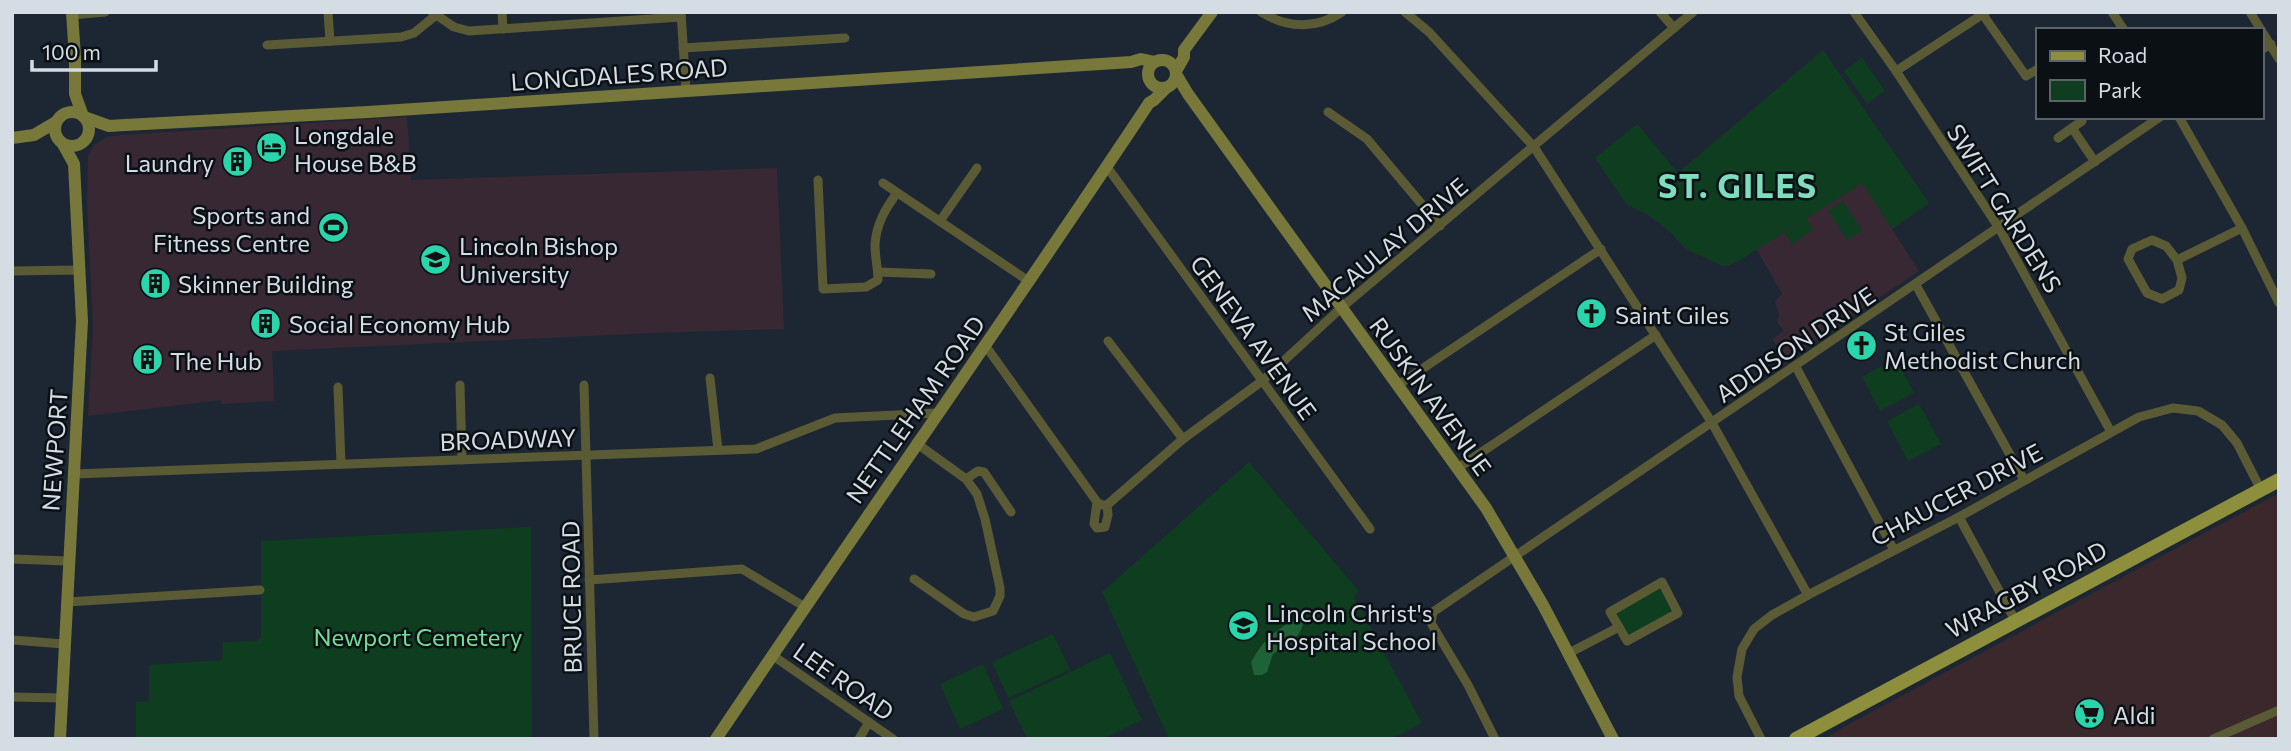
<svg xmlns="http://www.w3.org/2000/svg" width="2291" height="751" viewBox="0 0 2291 751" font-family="Commissioner,sans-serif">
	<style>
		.commercial { fill: #3b282d }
		.education { fill: #382834 }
		.green { fill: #0e3d1f }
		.forest { fill: #1e6236 }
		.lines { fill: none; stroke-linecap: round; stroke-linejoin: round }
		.street { stroke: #5a5b35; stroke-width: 9 }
		.secondary { stroke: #77783a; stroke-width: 12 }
		.primary { stroke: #8d8f3c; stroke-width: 14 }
		.labels { text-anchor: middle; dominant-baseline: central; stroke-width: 5; stroke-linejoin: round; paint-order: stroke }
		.street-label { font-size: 24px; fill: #d4dce4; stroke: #0b1015 }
		.poi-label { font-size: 24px; fill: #d4dce4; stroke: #0b1015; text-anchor: start }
		.park-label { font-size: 24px; fill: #6fe291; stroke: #0b1015 }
		.district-label { font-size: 32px; font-weight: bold; letter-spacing: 2px; fill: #7edcbf; stroke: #0b1015 }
	</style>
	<rect width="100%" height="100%" fill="#1d2734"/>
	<path class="commercial" d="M2279,493V739H1824L1853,722Z"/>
	<g class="education">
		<path d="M1823,50L1929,203L1892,229L1919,271L1786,360L1772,339L1784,331L1777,322L1779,315L1775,301L1782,294L1757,250L1730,265L1723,266L1686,249L1668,230L1647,214L1627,205L1678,173Z"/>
		<path d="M407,117L411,180L777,168L784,329L650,333L272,351L274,401L222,404L221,400L88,416L93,326L87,204L88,156L94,145L107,137L120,135Z"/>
	</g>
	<g class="green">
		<path d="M1823,50L1929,203L1892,229L1862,183L1806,219L1813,230L1792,244L1785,233L1800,222L1737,262L1723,266L1686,249L1668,230L1647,214L1627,205L1595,158L1637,124L1678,173Z"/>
		<path d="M1862,58L1885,91L1867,104L1844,71Z"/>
		<path d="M1843,201L1862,231L1847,240L1828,211Z"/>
		<path d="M1896,358L1914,393L1880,411L1862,377Z"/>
		<path d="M1919,404L1941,444L1908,461L1887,421Z"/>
		<path d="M1249,462L1359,591L1354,597L1422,723L1392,739H1169L1102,592Z"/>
		<path d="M531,527L532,739H136V702L149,701V665L222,660L223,642L257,641L261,637V541Z"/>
		<path d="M1662,582L1678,613L1627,641L1610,612Z"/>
		<path d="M1053,634L1070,670L1008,698L992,662Z"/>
		<path d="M1110,653L1142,720L1103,739H1027L1009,701Z"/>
		<path d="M983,664L1003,709L960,729L940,684Z"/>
	</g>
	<path class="forest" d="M1303,616C1306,635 1287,645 1273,654L1267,672L1262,675H1254L1251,662C1264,641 1266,638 1287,624C1293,621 1296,617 1303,616Z"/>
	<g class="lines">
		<g class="street">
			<path d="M328,12L330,41"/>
			<path d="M432,12L454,27L469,31L681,17"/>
			<path d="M502,12L503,29"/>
			<path d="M681,12L686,90"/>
			<path d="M1261,12C1287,28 1316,30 1342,12"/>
			<path d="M1405,12L1429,32L1534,147L1712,423L1808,595"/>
			<path d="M1660,12L1674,28"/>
			<path d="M1854,12L1896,71L1999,228L2111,432"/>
			<path d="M1981,12L2026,76L2036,70"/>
			<path d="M2112,12L2124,30"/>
			<path d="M2250,12L2279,59"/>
			<path d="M72,15L105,12"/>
			<path d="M267,45L401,37L414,33L435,16"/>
			<path d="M683,48L845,38"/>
			<path d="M2261,50L2271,44"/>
			<path d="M1896,71L1986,12"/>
			<path d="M1328,112L1367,139L1440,226"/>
			<path d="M2179,117L2242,228L2279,303"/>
			<path d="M2072,128L2082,121"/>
			<path d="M2058,138L2072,128L2095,162"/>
			<path d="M1107,167L1370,529"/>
			<path d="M818,180L823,289L866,287L878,280C878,268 875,257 875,245C876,225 885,209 897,193"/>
			<path d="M883,183L1030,282"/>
			<path d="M940,221L977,168"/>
			<path d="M2177,260L2166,246L2152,240L2132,249L2128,259L2147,293L2162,299L2179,290L2182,278L2177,260L2242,228"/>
			<path d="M12,271L80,270"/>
			<path d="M878,272L931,274"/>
			<path d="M1916,285L2024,480"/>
			<path d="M1108,341L1183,439"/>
			<path d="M985,345L1097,502L1094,524L1097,528L1105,527L1108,515L1107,505"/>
			<path d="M1796,367L1894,550"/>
			<path d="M710,378L718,450"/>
			<path d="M460,385L462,460"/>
			<path d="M584,385L594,739"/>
			<path d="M1398,385L1601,249"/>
			<path d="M338,387L341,464"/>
			<path d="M1458,468L1656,335"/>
			<path d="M74,474L756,449L835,418L937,413"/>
			<path d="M966,479L978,471L984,472L1011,512"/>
			<path d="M1097,502L1102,505H1107L1183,439L1262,381L1341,308L1693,12"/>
			<path d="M1959,517L2015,620"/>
			<path d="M12,559L68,561"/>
			<path d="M914,579L964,614L974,617L993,611L1000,596V588L985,519L977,494L966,479L916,443"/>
			<path d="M589,580L742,569L805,607"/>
			<path d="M67,602L260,590"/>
			<path d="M12,640L64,644"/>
			<path d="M1569,653L1619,627L1627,641L1678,613L1662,582L1610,612L1619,627"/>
			<path d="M772,655L893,739"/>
			<path d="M12,697L62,698"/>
			<path d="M859,739L869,722"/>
			<path d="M1495,739L1468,685L1431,623L1433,612L2160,117"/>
			<path d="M1761,739L1739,696L1737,677L1742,649L1754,629L1772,615L1808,595L1959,517L2139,417L2173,408L2198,411L2222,425L2237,443L2261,490"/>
			<path d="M2213,739L2279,710"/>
		</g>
		<g class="secondary">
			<path d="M72,12L75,58V94L83,116"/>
			<circle cx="1162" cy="74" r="14"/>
			<path d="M1176,71L1184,57V50L1212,12"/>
			<path d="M1176,74L1188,94L1486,508L1543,605L1613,739"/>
			<circle cx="72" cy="129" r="17"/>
			<path d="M84,117L109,126L125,125L368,112L1131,62L1141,59L1155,62"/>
			<path d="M12,138L34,135L56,122"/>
			<path d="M60,739L82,321L74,164L63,144"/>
			<path d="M716,739C859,526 1007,317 1149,103L1154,100L1166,88"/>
		</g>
		<path class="primary" d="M1796,739L2279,480"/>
	</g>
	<defs>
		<symbol id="hotel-disc" viewBox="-11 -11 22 22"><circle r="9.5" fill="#2ad5ac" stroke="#0b1015"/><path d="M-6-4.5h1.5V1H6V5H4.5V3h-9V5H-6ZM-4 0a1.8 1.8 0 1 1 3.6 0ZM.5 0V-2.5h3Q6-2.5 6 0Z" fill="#111"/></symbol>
		<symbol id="building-disc" viewBox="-11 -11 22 22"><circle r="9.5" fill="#2ad5ac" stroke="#0b1015"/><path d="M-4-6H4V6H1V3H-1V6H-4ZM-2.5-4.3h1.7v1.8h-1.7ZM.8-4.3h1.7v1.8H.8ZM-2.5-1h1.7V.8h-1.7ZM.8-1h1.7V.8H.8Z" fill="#111"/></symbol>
		<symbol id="stadium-disc" viewBox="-11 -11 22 22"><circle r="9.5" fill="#2ad5ac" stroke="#0b1015"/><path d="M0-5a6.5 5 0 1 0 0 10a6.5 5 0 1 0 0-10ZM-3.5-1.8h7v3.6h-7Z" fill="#111"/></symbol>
		<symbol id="university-disc" viewBox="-11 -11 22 22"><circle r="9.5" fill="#2ad5ac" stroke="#0b1015"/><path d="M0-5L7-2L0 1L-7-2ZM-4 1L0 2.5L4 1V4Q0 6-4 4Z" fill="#111"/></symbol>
		<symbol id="church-disc" viewBox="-11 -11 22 22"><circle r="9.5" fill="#2ad5ac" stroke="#0b1015"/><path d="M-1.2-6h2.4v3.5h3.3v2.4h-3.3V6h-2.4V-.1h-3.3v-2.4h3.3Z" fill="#111"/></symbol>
		<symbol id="school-disc" viewBox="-11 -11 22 22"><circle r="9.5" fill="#2ad5ac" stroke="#0b1015"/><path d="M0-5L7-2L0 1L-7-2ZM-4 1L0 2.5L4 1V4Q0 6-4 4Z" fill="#111"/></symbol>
		<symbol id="supermarket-disc" viewBox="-11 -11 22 22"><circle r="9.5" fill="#2ad5ac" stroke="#0b1015"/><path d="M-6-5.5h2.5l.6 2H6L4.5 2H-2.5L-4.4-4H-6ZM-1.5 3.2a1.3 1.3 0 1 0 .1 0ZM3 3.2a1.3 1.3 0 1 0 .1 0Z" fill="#111"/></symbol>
	</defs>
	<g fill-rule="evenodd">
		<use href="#hotel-disc" x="254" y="130" width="35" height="35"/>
		<use href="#building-disc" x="220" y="144" width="35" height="35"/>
		<use href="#stadium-disc" x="316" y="210" width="35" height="35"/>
		<use href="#university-disc" x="418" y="242" width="35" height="35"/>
		<use href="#building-disc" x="138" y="266" width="35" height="35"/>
		<use href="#church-disc" x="1574" y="296" width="35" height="35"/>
		<use href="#building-disc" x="248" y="306" width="35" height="35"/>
		<use href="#church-disc" x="1844" y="328" width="35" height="35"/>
		<use href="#building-disc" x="130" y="342" width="35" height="35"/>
		<use href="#school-disc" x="1226" y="608" width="35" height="35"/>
		<use href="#supermarket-disc" x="2072" y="696" width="35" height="35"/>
	</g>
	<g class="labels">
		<g class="street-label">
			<text transform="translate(619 74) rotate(-4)">LONGDALES ROAD</text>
			<text transform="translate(2005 208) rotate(58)">SWIFT GARDENS</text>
			<text transform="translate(1384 249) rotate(-40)">MACAULAY DRIVE</text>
			<text transform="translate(1254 337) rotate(54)">GENEVA AVENUE</text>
			<text transform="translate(1795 344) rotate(-34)">ADDISON DRIVE</text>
			<text transform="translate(1431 396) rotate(54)">RUSKIN AVENUE</text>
			<text transform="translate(915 409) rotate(-55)">NETTLEHAM ROAD</text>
			<text transform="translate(508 439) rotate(-2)">BROADWAY</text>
			<text transform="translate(54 450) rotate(-86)">NEWPORT</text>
			<text transform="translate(1956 494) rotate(-28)">CHAUCER DRIVE</text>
			<text transform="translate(2026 589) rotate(-28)">WRAGBY ROAD</text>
			<text transform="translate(571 597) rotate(-91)">BRUCE ROAD</text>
			<text transform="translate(844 681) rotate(35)">LEE ROAD</text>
		</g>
		<g class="poi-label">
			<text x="294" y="134">Longdale<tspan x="294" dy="28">House B&amp;B</tspan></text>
			<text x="214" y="162" text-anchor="end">Laundry</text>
			<text x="310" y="214" text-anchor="end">Sports and<tspan x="310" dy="28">Fitness Centre</tspan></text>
			<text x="459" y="245">Lincoln Bishop<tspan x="459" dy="28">University</tspan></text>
			<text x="178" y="283">Skinner Building</text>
			<text x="1615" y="314">Saint Giles</text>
			<text x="289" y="323">Social Economy Hub</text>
			<text x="1884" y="331">St Giles<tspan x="1884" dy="28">Methodist Church</tspan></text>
			<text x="170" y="360">The Hub</text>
			<text x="1266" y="612">Lincoln Christ's<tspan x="1266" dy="28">Hospital School</tspan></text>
			<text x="2113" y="714">Aldi</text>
		</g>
		<g class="park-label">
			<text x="418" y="636">Newport Cemetery</text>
		</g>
		<g class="district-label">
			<text x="1738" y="185">ST. GILES</text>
		</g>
	</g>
	<rect width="2291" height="751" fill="none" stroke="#d4dce4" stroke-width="28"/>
	<rect x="2036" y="28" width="228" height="91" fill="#0b1015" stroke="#5b6268" stroke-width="2"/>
	<rect x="2050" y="51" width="35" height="10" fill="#8d8f3c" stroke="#5b6268" stroke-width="2"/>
	<text x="2098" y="63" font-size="21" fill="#d4dce4">Road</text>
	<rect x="2050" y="80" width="35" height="21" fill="#0e3d1f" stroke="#5b6268" stroke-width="2"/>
	<text x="2098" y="98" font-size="21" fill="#d4dce4">Park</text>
	<path d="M32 60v10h124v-10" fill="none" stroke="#d4dce4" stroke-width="3.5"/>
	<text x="42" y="60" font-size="21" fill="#d4dce4" stroke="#0b1015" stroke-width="5" paint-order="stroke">100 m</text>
</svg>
